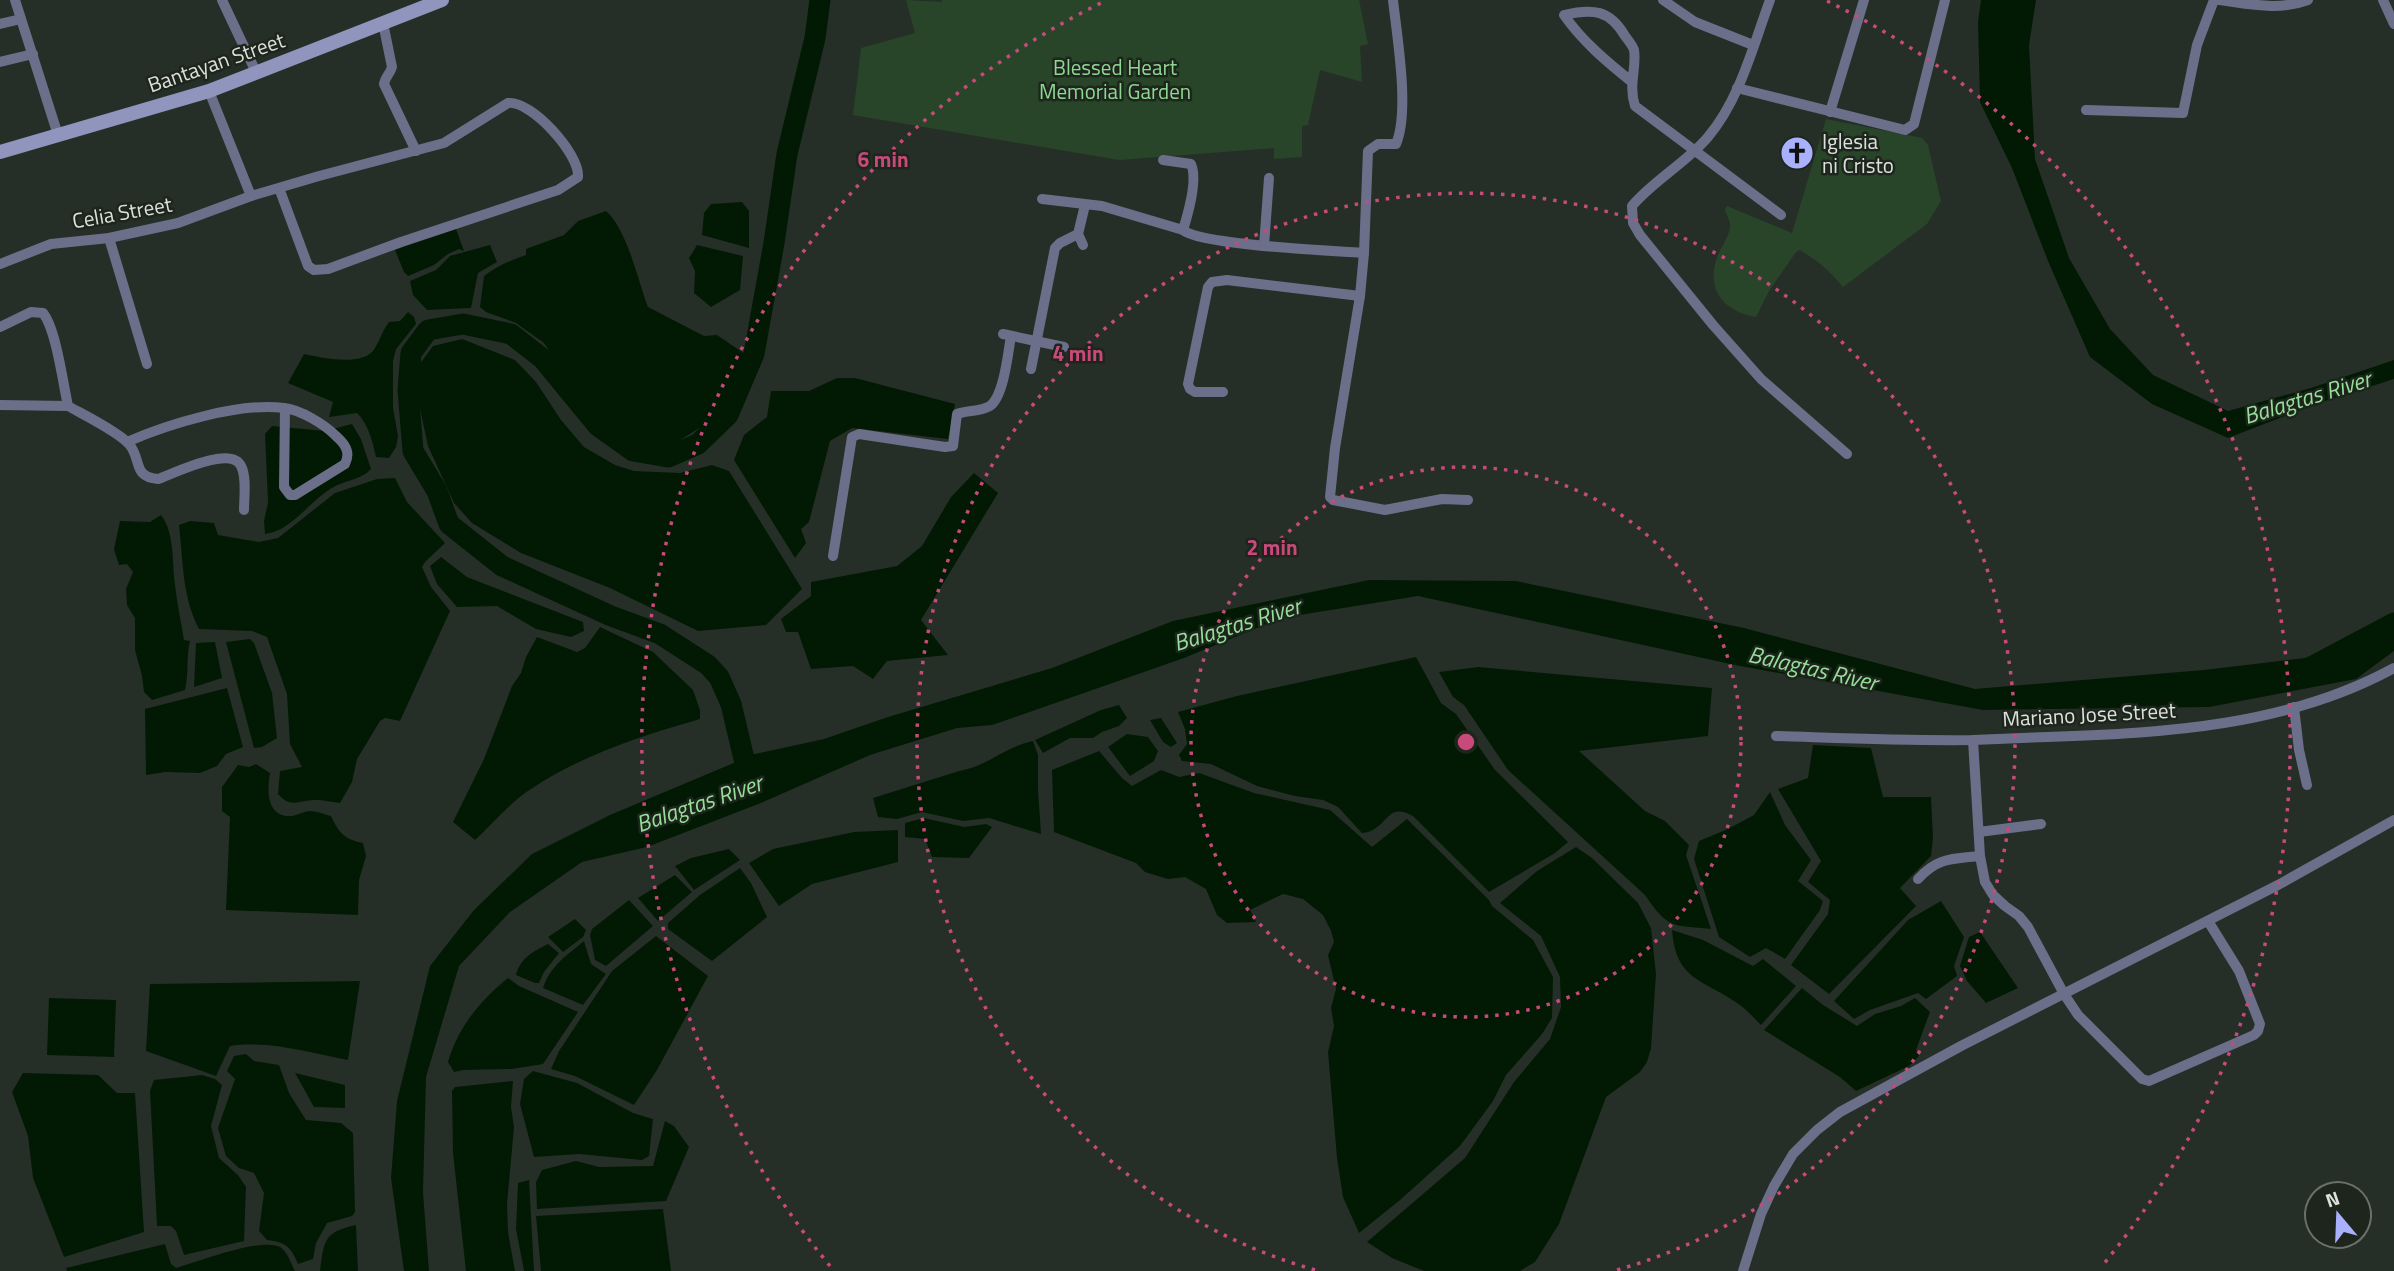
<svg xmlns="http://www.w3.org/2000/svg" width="2394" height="1271" viewBox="0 0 2394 1271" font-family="'Titillium Web',sans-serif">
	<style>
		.green { fill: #284529 }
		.water { fill: #021a04 }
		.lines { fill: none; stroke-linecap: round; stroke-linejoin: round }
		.river { stroke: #021a04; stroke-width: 21 }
		.street { stroke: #6c6f8a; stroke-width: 10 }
		.secondary { stroke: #9095be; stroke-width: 14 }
		.ring { fill: none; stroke: #c84a7b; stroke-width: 3.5; stroke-dasharray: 3.5 7 }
		.labels { text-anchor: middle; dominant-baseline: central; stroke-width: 5; stroke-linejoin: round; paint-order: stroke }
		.street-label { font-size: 21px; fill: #dce1dc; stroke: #1d251d }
		.park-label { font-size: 21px; fill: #8fd892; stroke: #1d251d }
		.poi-label { font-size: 21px; fill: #dce1dc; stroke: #1d251d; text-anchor: start }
		.water-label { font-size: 23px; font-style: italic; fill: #96df99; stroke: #1d251d }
		.centre { fill: #c84a7b; stroke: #1d251d; stroke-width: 3.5 }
		.ring-label { font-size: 21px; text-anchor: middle; font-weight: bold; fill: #c84a7b; stroke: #1d251d; stroke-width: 5; stroke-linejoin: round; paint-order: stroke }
	</style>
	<rect width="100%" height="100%" fill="#262f27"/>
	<g class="green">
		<path d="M906,0L942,2V0H1359L1368,44L1360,46L1362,82L1320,70L1308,125L1302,126V157L1274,159V148L1119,160L853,115L861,48L915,33Z"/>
		<path d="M1826,119L1922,138L1928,145L1941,201L1927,224L1843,287C1828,269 1819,262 1800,250L1796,252L1769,291L1756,317C1722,311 1705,288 1718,255C1722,245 1730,236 1730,225C1730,219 1726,215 1725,210L1727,206L1792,233Z"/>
	</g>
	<g class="water">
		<path d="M1981,0H2036L2029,45L2035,159L2069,258L2110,329L2153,375L2228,411L2311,388L2394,360V379L2316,404L2228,438L2152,404L2090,357L2048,261L2012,168L1980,102L1978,22Z"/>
		<path d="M742,202L749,211V248L702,235L704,213L711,204Z"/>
		<path d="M606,211C627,229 638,281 648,307L704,336L717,335L745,354L732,392L724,398L722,406L710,421L668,448L647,447L631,442L609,428L572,387L544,343L516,323L486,312L480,307L484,276C497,266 511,260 526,255V249L564,235L578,221Z"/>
		<path d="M456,229L464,251L459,249L448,254L434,265L408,276L404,272L395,250Z"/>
		<path d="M490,245L497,262L478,273L471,308L427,310L413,295L410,281L436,270L450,256Z"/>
		<path d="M697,245L743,256L740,290L711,307L694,293L695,271L689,258Z"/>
		<path d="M408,312L414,317L416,324L396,349L393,361V408L398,436L396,447L389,458L376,457C373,443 368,423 357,413L329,417L333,402L288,383L304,354C322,358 360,366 373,351C379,343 382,331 389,322L400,321Z"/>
		<path d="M462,339L515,360L536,382L561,420L584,447L615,465L634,471L680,473L712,465L729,471L802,589L766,625L698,631L610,588L521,553L472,523L454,503L428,446L416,390L419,365L433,346Z"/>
		<path d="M837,378H855L955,404L948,439L852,428L830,441L809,522L801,529L806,543L795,558L734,460L744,435L767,417L771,391H809Z"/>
		<path d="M352,424L361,439L371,469C361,480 345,480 332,488C309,501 292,531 265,534L264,521L268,503L265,434L272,426L325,431Z"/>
		<path d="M974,473L998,493L921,620L948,655L887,661L873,679L853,666L811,669L798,632H786L781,619L811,596V582L897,566L922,546L951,497Z"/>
		<path d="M395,478L407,502L445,543L425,562L422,567L431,587L450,611L400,721L385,718L380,721L357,759L352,782L340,803C332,802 323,800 316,800C299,800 291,809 278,794L280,771L302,767L290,744L287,694L267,637L252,631L199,629C182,597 183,560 179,525L190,521L214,523L218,535L259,542L278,538L335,493L377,479Z"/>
		<path d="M161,515C175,533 172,564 175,585C177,603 181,622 184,640L190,641C186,657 189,674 185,690L152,700L144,692L142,676L135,650V618L127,605L126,589L133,572L127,564L119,565L114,549L120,521L150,522Z"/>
		<path d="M441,557L467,577L583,622L584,631L571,637L536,629L497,606L457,607L437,584L430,566Z"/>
		<path d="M1369,580L1516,581L1744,628L1975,689L2204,670L2339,654L2394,613V651L2356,679L2209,707L1983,710L1735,665L1418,596L1281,618L1184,658L992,725L957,728L870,755L761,803L647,847L582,862L510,912L459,966L426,1077L423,1192L429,1271H404L391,1178L397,1101L430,966L474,910L532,854L610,815L755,754L824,739L888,717L1052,668L1173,621Z"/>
		<path d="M600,627L653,652L693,690L700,710V719C641,736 582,755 531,789C510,802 493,824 475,840L453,822L484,759L512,686L521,673L526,657L537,637L577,652L585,648Z"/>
		<path d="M250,639L254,643L272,693L277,738L262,747L254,748L226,642Z"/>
		<path d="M215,642L222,678L194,687L196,643Z"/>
		<path d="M1416,657L1441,703L1456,714L1495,770L1568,842L1555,853L1489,892L1413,816C1385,800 1388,831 1362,833L1338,807L1323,800L1295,796L1257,786L1211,764L1182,761L1179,755L1187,744L1185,729L1178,712L1237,696Z"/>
		<path d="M1478,667L1712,688L1708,736L1579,751L1645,811L1665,821L1689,845L1686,855L1711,929C1672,925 1668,929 1645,895L1508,770L1464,705L1453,697L1439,672Z"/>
		<path d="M227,688L243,747L226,754L217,766L200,773L165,772L146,775L145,709Z"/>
		<path d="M1119,705L1127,718L1119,726L1102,732L1093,738H1070L1043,753L1035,740L1101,710Z"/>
		<path d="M1161,718L1177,743L1171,747L1163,742L1150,720Z"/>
		<path d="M1127,734L1148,737L1158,751L1154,761L1130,776L1108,747Z"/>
		<path d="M1033,741L1038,755V790L1041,834L989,818L963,821L922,812L897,819L878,817L873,798L959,771C986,767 1006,746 1033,741Z"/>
		<path d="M1813,745L1871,748L1883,797H1931L1933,838L1931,856L1900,888L1916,906L1829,994L1791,965L1828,914L1830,900L1808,882L1821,861L1778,789L1808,778Z"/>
		<path d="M1099,751L1122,778L1132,786L1161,770L1179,777L1199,773L1254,793L1330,810L1372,847L1407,819L1489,900L1492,906L1533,940L1553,977L1552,1018L1542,1034L1506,1075L1493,1101L1460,1146L1400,1200L1359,1233L1343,1197L1337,1158L1328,1052L1334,1026L1331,1008L1336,989L1328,955L1334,942L1331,931L1323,915L1303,899L1283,894L1250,910L1256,922L1227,923L1217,915L1206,889L1185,877L1168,879L1145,872L1136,863L1054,832L1052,770Z"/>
		<path d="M256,764L270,773C267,790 266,818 292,816C297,815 303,812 309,811C316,811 324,814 331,816C339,833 344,839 363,843L366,856L359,880L358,915L226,910L230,817L222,811V787L238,765L249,767Z"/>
		<path d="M1770,792L1785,825L1811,860L1798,881L1823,901L1820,910L1785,959L1766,948L1750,957L1719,937L1694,859L1699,841L1728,829L1754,815Z"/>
		<path d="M924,818L964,827L986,824L992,827L969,858L932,857L925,839L905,837V823Z"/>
		<path d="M898,830V862L812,884L779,906L749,863L773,849L854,832Z"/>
		<path d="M1576,847L1592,858L1638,903L1651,928L1656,974L1651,1048L1647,1062L1640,1072L1606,1097L1559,1224L1535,1262L1520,1271H1424L1392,1258L1367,1242L1465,1158L1514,1082L1550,1039L1561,1007L1560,977L1541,936L1500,903L1537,871Z"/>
		<path d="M729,849L740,860L694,890L675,866L691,858Z"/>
		<path d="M740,868L751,883L767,917L712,961L668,929V923L700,895Z"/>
		<path d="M675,875L692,892L658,921L638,898Z"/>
		<path d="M629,900L653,926L606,966L595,960L590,935L592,929Z"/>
		<path d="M1941,901L1964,937L1954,966L1957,976L1926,999L1918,993L1870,1010L1854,1019L1834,1001L1908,920Z"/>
		<path d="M575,919L586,930L583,937L563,952L548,937Z"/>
		<path d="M1672,930L1703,940L1753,966L1763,959L1796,986L1761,1025C1754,1018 1746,1009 1737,1003C1703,979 1676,981 1672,930Z"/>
		<path d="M1980,932L2018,988L1986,1003L1967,981L1960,966L1969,937Z"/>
		<path d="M656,936L708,976L657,1070L634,1105L575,1076L551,1069L559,1051L612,971Z"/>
		<path d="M584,941L591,964L606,974L583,1005L543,988C550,966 567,955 584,941Z"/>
		<path d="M548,944L559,953L544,972L539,983H535L516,975C520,958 534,951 548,944Z"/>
		<path d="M508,978L519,986L578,1012L543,1064L512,1069L463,1070L454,1072L448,1062C458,1027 480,1001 508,978Z"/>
		<path d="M360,981L348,1060C310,1053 269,1040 230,1046L216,1076L146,1051L150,984Z"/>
		<path d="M1802,988L1823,1005L1857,1026L1875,1014L1901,1006L1915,998L1930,1012L1916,1050L1919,1056L1909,1066L1856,1091L1840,1077L1764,1030Z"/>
		<path d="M49,998L116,1000L114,1057L47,1055Z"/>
		<path d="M246,1054L254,1061L279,1065L289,1093L306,1120L341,1123L353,1133L355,1212L352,1216L327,1223L316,1243L313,1259L298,1264C291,1247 286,1242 267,1240L259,1231L264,1193L254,1173L239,1168L226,1156L218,1128L235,1079L227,1071L234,1056Z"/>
		<path d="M533,1071L577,1083L633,1113L653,1119L649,1156L642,1160L579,1154L534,1157L520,1104L524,1079Z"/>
		<path d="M23,1073L98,1075L117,1093H135L144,1232L64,1257L33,1178L28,1136L12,1092Z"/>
		<path d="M295,1073L345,1085V1108L314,1107Z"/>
		<path d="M202,1075L215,1079L222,1085L211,1126L219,1158L238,1175L246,1187L244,1241L184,1255L176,1231L171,1226H157L150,1091L154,1080Z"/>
		<path d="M513,1081L511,1107L514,1127L507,1204L508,1232L515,1271H466L453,1153L452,1091L455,1087Z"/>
		<path d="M665,1121L674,1126L689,1147L666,1201L537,1209L536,1182L542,1170L576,1161L599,1167L653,1166Z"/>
		<path d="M529,1180L534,1271H524L516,1229L518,1183Z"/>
		<path d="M663,1209L671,1271H541L536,1216Z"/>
		<path d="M356,1225L358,1271H320C324,1240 324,1232 356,1225Z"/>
		<path d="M165,1244L171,1264L176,1268C198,1262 261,1237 280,1247C288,1252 291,1264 295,1271H67L66,1268Z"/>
	</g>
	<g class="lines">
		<g class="river">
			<path d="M2311,667L2394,623"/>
			<path d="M750,784L731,704L719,677L708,665L660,634L611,616L502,566L449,524L437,491L413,451L408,390L411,353L428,330L463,324L511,334L543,359L598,426L633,451L668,457L698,444L728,415L754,354L774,243L787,154L815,38L820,0"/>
		</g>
		<g class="street">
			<path d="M15,0L58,135"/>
			<path d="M222,0L256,72"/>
			<path d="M1393,0C1397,37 1410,111 1396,144H1378L1368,151L1364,253L1360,296L1335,448L1330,497L1333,500L1385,510L1442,499L1468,500"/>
			<path d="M1663,0L1695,22L1753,45"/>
			<path d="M1770,0C1753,46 1740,99 1708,137C1686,163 1654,180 1632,206L1633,223L1640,235L1713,325L1761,379L1847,454"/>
			<path d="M2219,0C2250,4 2279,11 2308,0"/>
			<path d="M2383,0L2394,24"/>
			<path d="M383,23L392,67C390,74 385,77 384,84L416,151"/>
			<path d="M0,24L21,19"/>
			<path d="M0,62L33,54"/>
			<path d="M1632,82C1607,62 1582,41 1564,15C1593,8 1610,10 1625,36C1628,40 1633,46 1634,50C1637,67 1628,85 1635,106L1781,215"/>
			<path d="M1737,88L1905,130L1914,124L1945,0"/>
			<path d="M209,91L251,196"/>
			<path d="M2086,110L2183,113L2197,45L2214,0"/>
			<path d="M1830,112L1864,0"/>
			<path d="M1163,160L1191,164C1198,179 1188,214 1183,230"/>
			<path d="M1042,199L1102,206L1183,230C1199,245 1335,251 1364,253"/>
			<path d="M109,238L147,364"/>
			<path d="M1083,245L1078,234L1085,205"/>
			<path d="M1264,246L1269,178"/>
			<path d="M0,264L51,244L109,238L178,223L251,196L319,176L444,143L508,103C531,100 580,154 578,177L558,190L401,242L328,269L314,270L308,266L279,188"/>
			<path d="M0,327L31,312L43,313C56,329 63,383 68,406C84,415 117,431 129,444C142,459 132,477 158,479C175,473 231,445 241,466C247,477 244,498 244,510"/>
			<path d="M1003,334L1064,347"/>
			<path d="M1031,369L1055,248L1060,243L1078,234"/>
			<path d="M1223,392H1195L1190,389L1188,384L1208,287L1212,282L1227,280L1360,296"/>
			<path d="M0,405L68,406"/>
			<path d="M127,442C168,424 240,402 284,408C301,410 324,424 336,436C345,444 351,452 345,464L295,495H290L284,487L285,408"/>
			<path d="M833,556L852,437L859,434L945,447L953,446L957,414C968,410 980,412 990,406C1004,396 1008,353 1011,336"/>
			<path d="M2294,707L2299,750L2307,785"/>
			<path d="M1776,736C1841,738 1907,741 1973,740C1998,739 2023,738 2047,737C2166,733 2288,726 2394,668"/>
			<path d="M1973,740L1980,856L1985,882L1993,895L2005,906L2019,916L2028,927L2064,994L2078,1015L2142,1079L2149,1081L2254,1035L2258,1031L2260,1024L2239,971L2208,921"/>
			<path d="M1979,832L2041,824"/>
			<path d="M1918,879C1938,857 1953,859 1980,856"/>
			<path d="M1743,1271L1761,1214L1774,1186L1793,1154L1817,1130L1840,1112L1961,1046L2278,885L2394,820"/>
		</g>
		<path class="secondary" d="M0,152L209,91L442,0"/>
	</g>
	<g class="ring">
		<circle cx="1466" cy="742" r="275"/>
		<path d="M1315 1270A549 549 0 1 1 1617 1270"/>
		<path d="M830 1266A824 824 0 0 1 1105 1M1827 1A824 824 0 0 1 2102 1266"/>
	</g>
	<defs>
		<symbol id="church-disc" viewBox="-11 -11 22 22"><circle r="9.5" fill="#a9b0fc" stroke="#1d251d"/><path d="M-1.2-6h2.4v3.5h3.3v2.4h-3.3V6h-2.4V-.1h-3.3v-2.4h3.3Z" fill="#111"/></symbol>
	</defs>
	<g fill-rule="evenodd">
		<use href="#church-disc" x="1778" y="134" width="38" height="38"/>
	</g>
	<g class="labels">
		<g class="street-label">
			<text transform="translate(216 62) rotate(-19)">Bantayan Street</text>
			<text transform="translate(122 212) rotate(-10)">Celia Street</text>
			<text transform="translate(2089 714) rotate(-3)">Mariano Jose Street</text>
		</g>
		<g class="park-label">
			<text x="1115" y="67">Blessed Heart<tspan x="1115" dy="24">Memorial Garden</tspan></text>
		</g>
		<g class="poi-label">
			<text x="1822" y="141">Iglesia<tspan x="1822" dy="24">ni Cristo</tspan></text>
		</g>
		<g class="water-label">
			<text transform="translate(2307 397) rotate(-17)">Balagtas River</text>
			<text transform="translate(1237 624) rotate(-17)">Balagtas River</text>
			<text transform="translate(1813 668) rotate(13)">Balagtas River</text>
			<text transform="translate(699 803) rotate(-19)">Balagtas River</text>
		</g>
	</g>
	<circle cx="1466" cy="742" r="10" class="centre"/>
	<g class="ring-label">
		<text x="883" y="167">6 min</text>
		<text x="1078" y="361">4 min</text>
		<text x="1272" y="555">2 min</text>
	</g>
	<g transform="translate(2338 1215) rotate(341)"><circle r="33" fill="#1d251d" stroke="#697069" stroke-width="2"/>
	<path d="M0-5L12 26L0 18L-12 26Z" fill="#a9b0fc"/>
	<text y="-10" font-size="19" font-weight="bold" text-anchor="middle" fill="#dce1dc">N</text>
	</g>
</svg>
